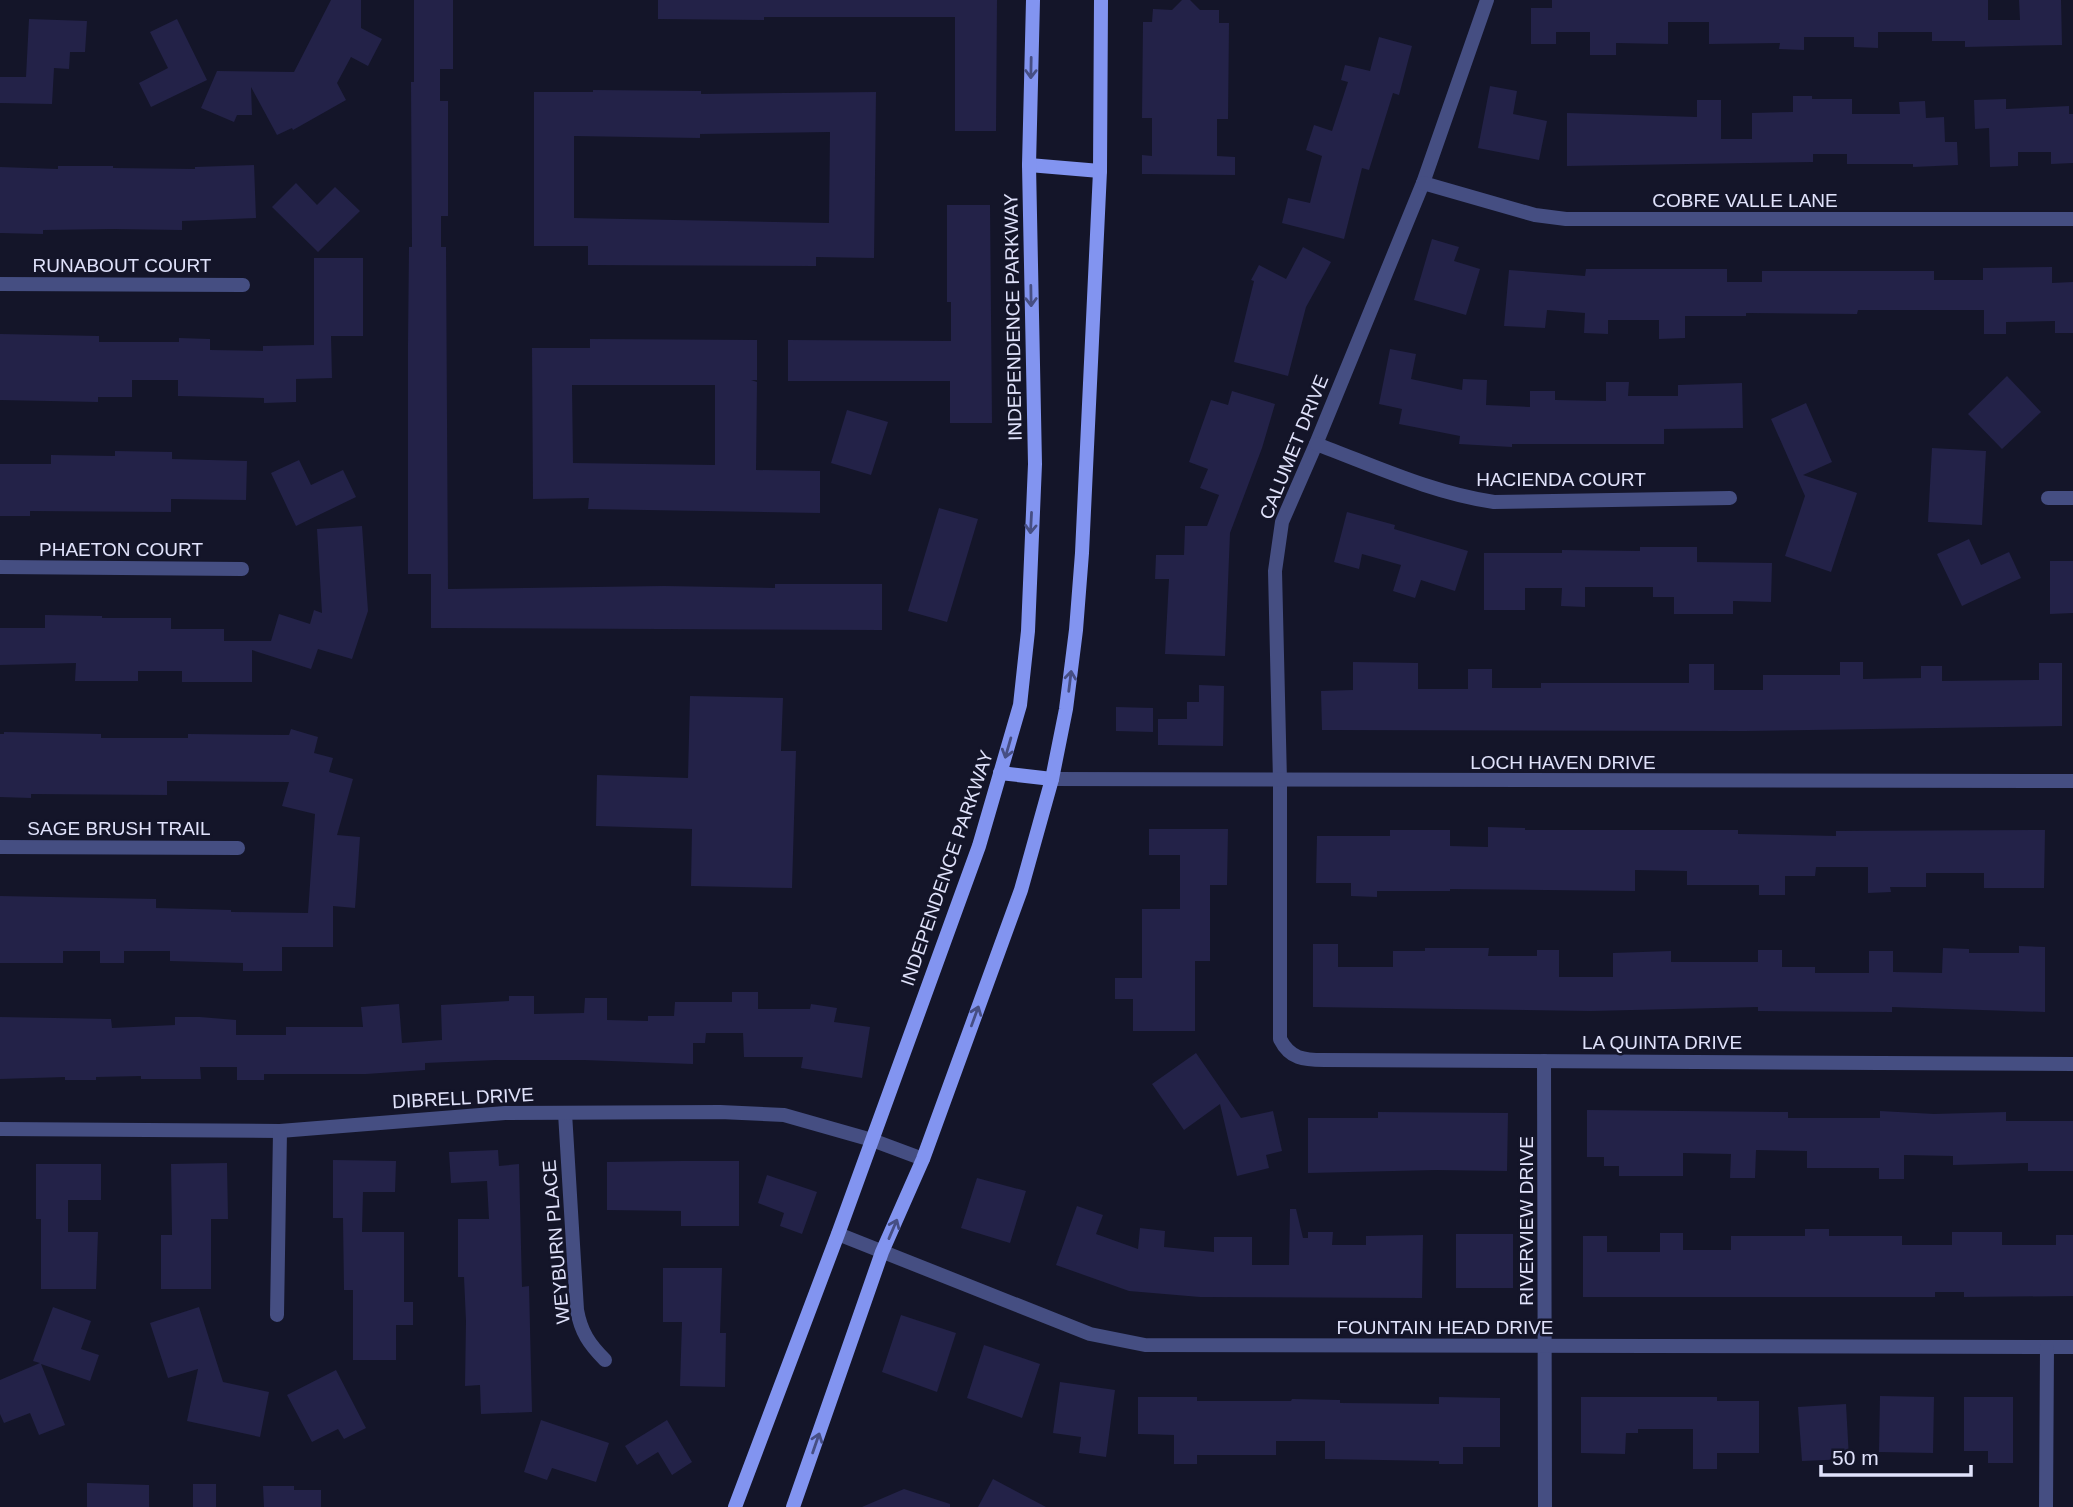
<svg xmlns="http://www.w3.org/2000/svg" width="2073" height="1507" viewBox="0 0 2073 1507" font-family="Helvetica,sans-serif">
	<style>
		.building { fill: #232248; fill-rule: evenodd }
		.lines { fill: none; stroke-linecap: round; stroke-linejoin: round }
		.minor { stroke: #454e82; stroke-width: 14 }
		.secondary { stroke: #8294f0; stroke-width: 14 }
		.oneway { stroke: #464e83 }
		.labels { text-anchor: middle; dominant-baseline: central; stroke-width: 5; stroke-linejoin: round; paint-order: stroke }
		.street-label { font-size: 19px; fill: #e0e2fb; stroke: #141529 }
	</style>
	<rect width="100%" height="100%" fill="#141529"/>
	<g class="building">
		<path d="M331,0H361V28L382,39L368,66L351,57L337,83L346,100L293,130L292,128L277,135L251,87L252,115H237L234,122L201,108L217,71L294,72Z"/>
		<path d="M414,0H453V69H440V101H448V216H441V247H446L448,589L664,586L775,588V584H882V630L431,628V574H408V345L409,247H412L411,82H414Z"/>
		<path d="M658,0H997L996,131H955V17H764V20L658,19Z"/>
		<path d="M1182,0H1190L1200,10H1219V23H1229L1228,119H1217V156L1235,157V175L1142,174V155L1152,156V118H1142L1143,22H1152L1153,9L1172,10Z"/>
		<path d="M1552,0H1988V20H2020L2019,0H2061L2062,45L1965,47V41H1932V32H1878V48L1854,47V37H1804V50L1779,49L1780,43L1709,44V22H1668V44L1616,43V55H1590V32H1556V44H1531V8H1552Z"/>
		<path d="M29,19L87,21L85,52H70L69,69L54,68L52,104L0,103V77H26Z"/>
		<path d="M177,19L207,80L151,107L139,83L168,68L150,32Z"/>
		<path d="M1379,37L1412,46L1399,95L1393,93L1369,170L1362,168L1344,239L1282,223L1288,198L1310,203L1322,156L1306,150L1314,125L1332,131L1348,82L1341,80L1345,65L1370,71Z"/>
		<path d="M1490,86L1517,91L1513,114L1547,121L1539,160L1478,148Z"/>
		<path d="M593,90L701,91V94L876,92L874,258L816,257V266L588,265V246H534V92H593ZM830,132L829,223L574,218V136L700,138V134Z"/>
		<path d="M1793,96H1812V99H1852V114H1900L1899,102L1925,101L1926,118L1944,117L1945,142H1957L1958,165L1913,167V164H1847V154H1813V162L1567,166V113L1697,117V100H1721V139H1752V113L1793,112Z"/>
		<path d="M2006,99V109L2069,106V114H2073V163L2051,164V152H2018V166L1990,167L1989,128L1975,129L1974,100Z"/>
		<path d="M254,165L256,218L182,221V230L113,229L43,230V234L0,233V167L58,169V166H113V168L195,169V167Z"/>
		<path d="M296,183L317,205L335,187L360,211L318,252L272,207Z"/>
		<path d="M947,205H990L992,423H950V381H788V340L951,341V302H947Z"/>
		<path d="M1432,239L1459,247L1454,261L1480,269L1466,315L1414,300Z"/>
		<path d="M1303,247L1331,262L1306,307L1288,376L1234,362L1254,281L1251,280L1259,265L1286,279Z"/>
		<path d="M314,258H363V336H331L332,378L296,379V402L264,403V398L178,396V380H132V397H98V402L0,400V334L99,336V342H179V338L210,339V350L263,351V346L314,345Z"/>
		<path d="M2052,267V283L2073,282V333H2055V321L2006,322V334H1984V310H1858L1857,314L1746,313V316H1685V338L1659,339V320H1608V334L1584,333L1585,313L1547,310L1545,328L1504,326L1509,270L1585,276L1586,269H1727V282H1762V271H1934V280H1983V268Z"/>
		<path d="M590,339L757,340V380H751L757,382L756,470L820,471V513L588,509L589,498L533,499L532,348H590ZM572,385H715V465L573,463Z"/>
		<path d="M1390,349L1416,354L1411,379L1462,390L1463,379L1487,380L1486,405L1530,407V391H1555V400L1606,401V382H1629L1628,396H1678V385L1742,383L1743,428L1664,429V444H1512V447L1459,444L1460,436L1399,424L1402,409L1379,404Z"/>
		<path d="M2007,376L2041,412L2002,449L1968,414Z"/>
		<path d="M1232,391L1275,404L1262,448L1230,533L1225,656L1165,654L1169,579H1155L1156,555H1184L1185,526H1207L1219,495L1200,488L1208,469L1189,462L1211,400L1228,405Z"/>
		<path d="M1806,403L1832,462L1803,475L1857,493L1831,572L1785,556L1805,496L1771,419Z"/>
		<path d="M847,410L888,422L871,475L831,463Z"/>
		<path d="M1932,448L1986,451L1982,525L1928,522Z"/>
		<path d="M115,451L172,452V459L247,461L246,500L171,499V512L30,511V516H0V464H51V455L115,456Z"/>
		<path d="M299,460L311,485L343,470L356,497L296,526L271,473Z"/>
		<path d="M939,508L978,519L947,622L908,611Z"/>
		<path d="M1347,512L1395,525L1394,529L1468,551L1455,591L1421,580L1415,598L1393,591L1401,565L1362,554L1359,569L1334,562Z"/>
		<path d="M362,526L368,611L352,659L318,649L311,669L252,650V682H182V671H138V681H75L76,663L0,665V628H45V615L102,616V618H171V629H224V641H271L279,614L310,624L314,610L322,613L317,529Z"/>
		<path d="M1969,539L1981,565L2009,552L2021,578L1962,606L1937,554Z"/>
		<path d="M1640,547H1697V562L1772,563L1771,602L1733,601V614H1674V597H1653V587H1585V607L1561,606L1562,588H1525V610H1484V553H1562V550L1640,551Z"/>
		<path d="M2050,561H2073V613L2050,614Z"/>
		<path d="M1353,662L1418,663V689H1468V669H1492V688H1541V683H1689V664H1714V690H1763V675H1840V662H1863V679L1921,678V666H1942V681L2039,680V663H2062V726L1744,731L1322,730L1321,691L1353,690Z"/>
		<path d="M1199,685L1224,686L1223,746L1158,745V719H1187V702H1199Z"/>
		<path d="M690,696L783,698L781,751H796L792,888L691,886L692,829L596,826L597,775L688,778Z"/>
		<path d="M1116,707L1153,708V732L1116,731Z"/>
		<path d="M291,729L318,737L314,753L333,758L329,772L353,779L337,835L360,837L355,908L333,906V947H282V971H243V963L170,961V951H124V963H100V951H63V963H0V896L156,899V908L231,910V912L308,913L315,814L282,806L289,782L167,781V795L31,794V798L0,797V734H4V732L101,734V738H188V734L289,735Z"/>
		<path d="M1488,827L1525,828V830H1738V834L1836,836V831L2045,830L2044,888H1984V873H1926V887H1890L1891,892L1868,893V867H1816L1815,876H1785V895H1759V885H1687V871L1635,870V891L1450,889V891H1377V897L1351,896V883H1316L1317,836H1390V830H1450V846L1488,847Z"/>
		<path d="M1149,829H1228L1227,885H1210V961H1195V1031H1133V999H1115V978H1142V909H1180V855H1149Z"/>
		<path d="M1313,944H1338V967H1393V951H1425V948H1489L1488,956H1537V950H1559V977H1613V953L1671,951V962H1758V950H1782V967H1815V973H1869V951H1893V972L1942,973L1943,948L1969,949V953H2019V946L2045,947V1012L1892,1007V1012L1758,1011V1007L1591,1011L1313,1007Z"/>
		<path d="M732,992H758V1009H810L811,1004L837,1008L834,1022L870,1027L862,1078L801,1068L803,1057H744L743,1033H706L705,1043H693V1064L584,1060H496L425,1063V1070L366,1074H264V1080H237V1067H200L201,1079H141V1076L96,1077V1080H65V1077L0,1079V1017L111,1019L112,1028L175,1025V1017H200L236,1020V1035H286V1027H363L361,1007L399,1004L402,1043L442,1040L441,1005L509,1001V996H534V1014L584,1013L585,998H607V1020L648,1021V1016H674L675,1002H732Z"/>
		<path d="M1196,1053L1241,1118L1273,1111L1282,1151L1266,1155L1269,1168L1237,1176L1220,1104L1184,1130L1152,1084Z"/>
		<path d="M1587,1110L1788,1112V1118H1880V1111L1934,1114L2006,1112V1121H2073V1171H2028V1163L1953,1165V1156L1904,1155V1179H1879V1168H1807V1151L1756,1150L1755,1178H1730L1731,1154L1683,1153V1176H1619V1166H1604V1157H1587Z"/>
		<path d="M1378,1112L1508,1113L1507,1171L1436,1170L1308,1173V1118H1378Z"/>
		<path d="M498,1150L499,1166L519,1164L522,1287L529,1286L532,1412L481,1414L480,1385L465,1386L466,1321L464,1277H458V1219H489L487,1181L451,1183L449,1152Z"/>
		<path d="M333,1160L396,1161L395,1192H363L362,1232H404V1302H413V1325H396V1360H353V1290H344L343,1218H333Z"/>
		<path d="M681,1161H739V1226H681V1211L607,1210V1162Z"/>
		<path d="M227,1163L228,1219H211V1289H161V1235H172L171,1164Z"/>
		<path d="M36,1164H101V1200H68V1232H98L96,1289H41V1219H36Z"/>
		<path d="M767,1175L817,1192L802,1234L780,1226L784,1213L758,1203Z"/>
		<path d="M977,1178L1026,1191L1010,1243L961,1228Z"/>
		<path d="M1077,1206L1103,1215L1096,1234L1138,1249L1140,1228L1165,1231L1164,1247L1214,1252V1237H1252V1265H1289L1290,1209H1296L1303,1238H1308V1232H1333L1332,1245H1366V1236L1423,1235L1422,1298L1200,1297L1129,1291L1056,1265Z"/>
		<path d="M1805,1229H1829V1236H1902V1245H1952V1232H2002V1245H2056V1235H2073V1296L1964,1297V1292H1935V1297H1583V1236H1607V1252H1660V1233H1683V1250H1731V1236H1805Z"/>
		<rect x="1456" y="1234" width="57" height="54"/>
		<path d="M663,1268H722L720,1333H726L725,1387L680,1386L682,1322H663Z"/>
		<path d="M53,1307L91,1321L81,1349L99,1355L90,1381L41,1364L65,1425L39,1435L30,1413L4,1423L0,1414V1380L40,1363L33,1361Z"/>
		<path d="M199,1307L223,1382L269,1392L260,1437L187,1421L198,1369L168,1378L150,1323Z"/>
		<path d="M901,1315L956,1333L937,1392L882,1372Z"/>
		<path d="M984,1345L1040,1364L1022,1418L967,1398Z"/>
		<path d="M336,1370L366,1428L344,1439L338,1429L312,1442L287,1395Z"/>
		<path d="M1060,1382L1115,1390L1106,1457L1079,1453L1081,1437L1053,1433Z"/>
		<path d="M1880,1396L1934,1397L1933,1453L1879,1452Z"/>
		<path d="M1138,1397H1197V1401H1291L1292,1399L1340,1400V1403L1439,1404V1397L1500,1398V1447H1463V1464H1439V1461L1325,1459V1441H1276V1455H1197V1464H1174V1435L1138,1434Z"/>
		<path d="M1581,1397H1717V1401H1759V1453H1717V1469H1693V1429H1638V1433H1626L1625,1454L1581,1453Z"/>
		<path d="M1964,1397H2013V1463H1988V1451H1964Z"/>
		<path d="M1846,1404L1849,1459L1802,1461L1798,1407Z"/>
		<path d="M541,1420L609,1443L596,1482L552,1468L547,1480L524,1472Z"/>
		<path d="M667,1420L692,1462L672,1475L658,1452L637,1465L625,1446Z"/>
		<path d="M993,1479L1046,1507H978Z"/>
		<path d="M87,1483L149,1485V1507H87Z"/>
		<rect x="193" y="1484" width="23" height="23"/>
		<path d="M263,1486H294V1490H321V1507H264Z"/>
		<path d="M904,1489L950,1504V1507H862Z"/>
	</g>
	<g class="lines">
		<g class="minor">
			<path d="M1487,0L1423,183L1316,444L1282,522L1275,571L1280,781V1039C1290,1059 1304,1060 1324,1060L2073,1064"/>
			<path d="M1423,183L1535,215L1566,219H2073"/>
			<path d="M0,284L243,285"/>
			<path d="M1316,444C1375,466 1432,493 1494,502L1730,498"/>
			<path d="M2048,498H2073"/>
			<path d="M0,567L242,569"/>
			<path d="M1052,779L2073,781"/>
			<path d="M0,847L238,848"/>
			<path d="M1544,1061L1545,1507"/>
			<path d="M565,1113L577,1310C581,1332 589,1344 605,1360"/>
			<path d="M0,1129L280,1131L505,1113L720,1112L784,1115L872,1140L923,1159"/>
			<path d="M838,1234L1090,1334L1145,1345L2073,1347"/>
			<path d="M277,1315L280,1131"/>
			<path d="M2046,1507L2047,1347"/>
		</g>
		<g class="secondary">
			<path d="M1029,165L1100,171"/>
			<path d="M1000,773L1052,779"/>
			<path d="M735,1507L838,1234L979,846L1020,705L1028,631L1035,464L1029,165L1033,0"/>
			<path d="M793,1507L882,1252L923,1159L1021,890L1052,779L1066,709L1076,630L1082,553L1100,171L1101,0"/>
		</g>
	</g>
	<defs><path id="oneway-shaft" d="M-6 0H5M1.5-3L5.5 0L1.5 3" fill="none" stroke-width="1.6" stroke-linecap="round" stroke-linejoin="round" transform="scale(1.75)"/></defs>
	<g class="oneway">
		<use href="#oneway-shaft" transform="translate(1031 68) rotate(91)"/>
		<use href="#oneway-shaft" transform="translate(1031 296) rotate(89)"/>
		<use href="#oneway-shaft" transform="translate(1031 523) rotate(93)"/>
		<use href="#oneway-shaft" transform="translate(1070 681) rotate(-83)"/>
		<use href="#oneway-shaft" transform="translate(1008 748) rotate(106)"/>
		<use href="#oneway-shaft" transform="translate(975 1016) rotate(-70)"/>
		<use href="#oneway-shaft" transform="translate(893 1229) rotate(-67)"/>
		<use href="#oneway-shaft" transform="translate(816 1443) rotate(-71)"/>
	</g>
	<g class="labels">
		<g class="street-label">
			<text x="1745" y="200">COBRE VALLE LANE</text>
			<text x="122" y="265">RUNABOUT COURT</text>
			<text transform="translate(1013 317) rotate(-91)">INDEPENDENCE PARKWAY</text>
			<text transform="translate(1294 447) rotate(-68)">CALUMET DRIVE</text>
			<text x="1561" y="479">HACIENDA COURT</text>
			<text x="121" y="549">PHAETON COURT</text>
			<text x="1563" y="762">LOCH HAVEN DRIVE</text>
			<text x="119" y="828">SAGE BRUSH TRAIL</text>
			<text transform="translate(947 868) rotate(-71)">INDEPENDENCE PARKWAY</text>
			<text x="1662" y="1042">LA QUINTA DRIVE</text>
			<text transform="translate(463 1098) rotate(-3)">DIBRELL DRIVE</text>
			<text transform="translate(1526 1221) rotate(-90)">RIVERVIEW DRIVE</text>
			<text transform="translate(556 1242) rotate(-95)">WEYBURN PLACE</text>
			<text x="1445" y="1327">FOUNTAIN HEAD DRIVE</text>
		</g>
	</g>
	<path d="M1821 1465v10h150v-10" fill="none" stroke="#e0e2fb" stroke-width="3.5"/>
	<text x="1832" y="1465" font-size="21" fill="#e0e2fb" stroke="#141529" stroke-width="5" paint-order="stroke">50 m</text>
</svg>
